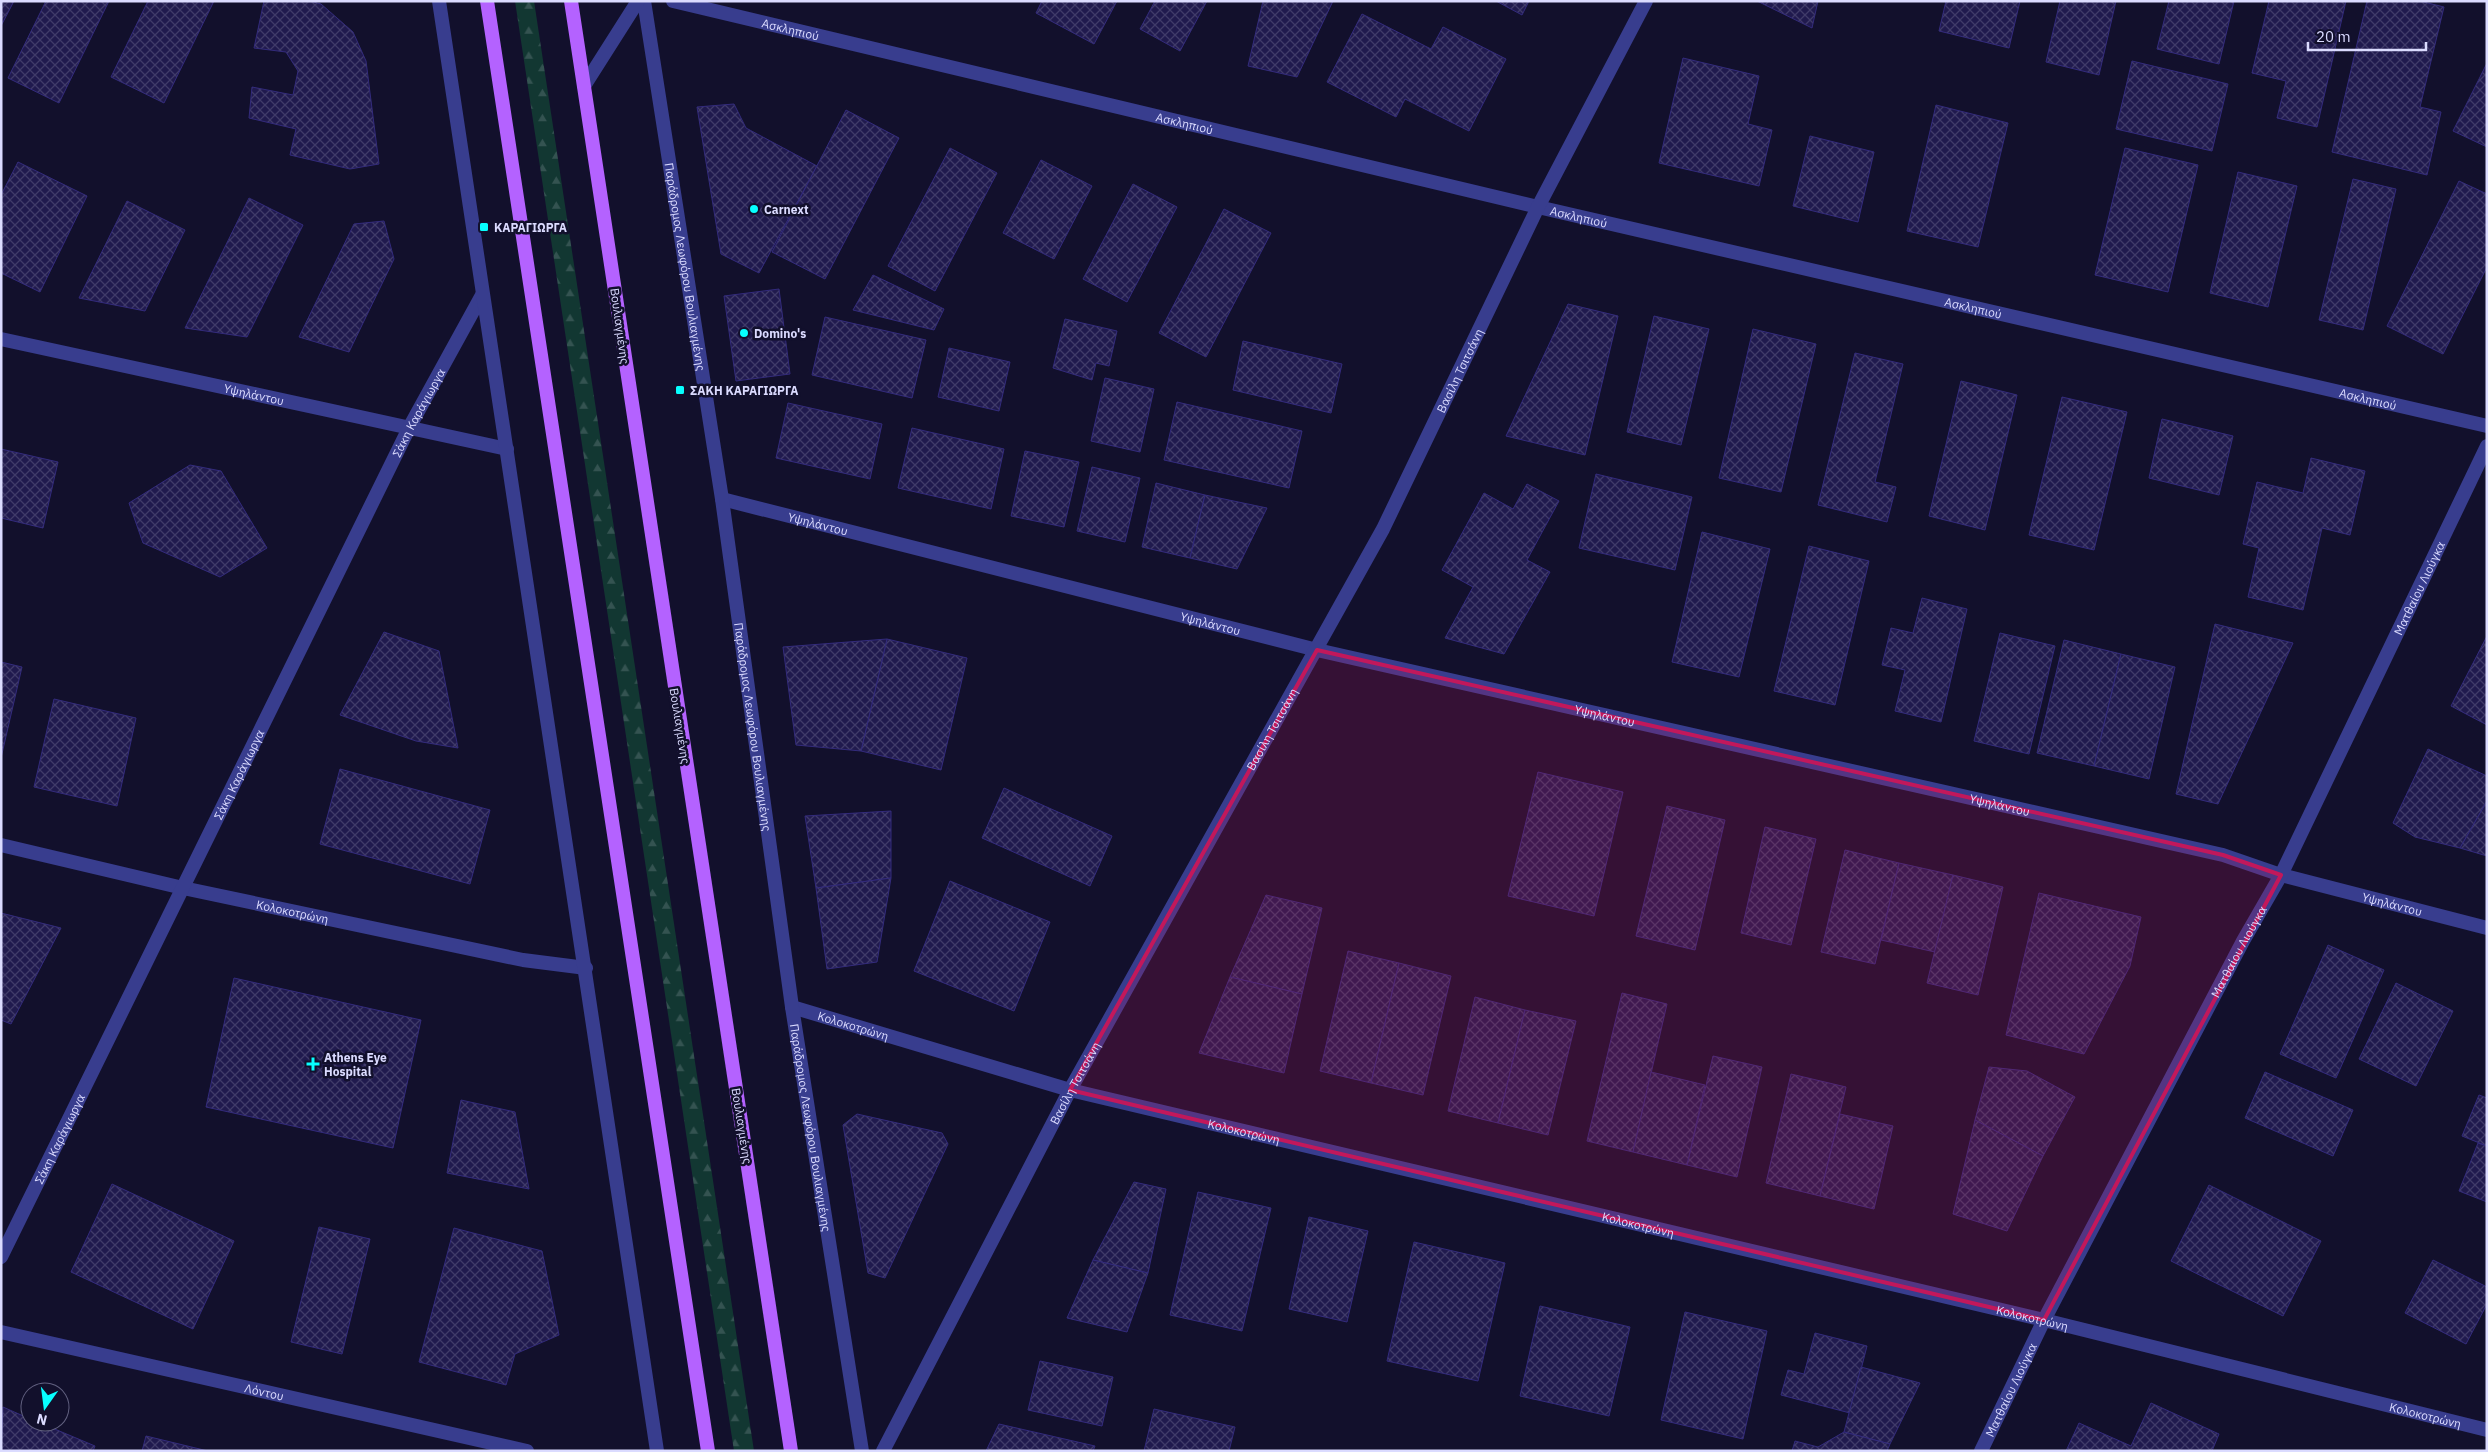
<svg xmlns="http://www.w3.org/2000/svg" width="2488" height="1452" font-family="'IBM Plex Sans',sans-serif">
	<defs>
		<pattern id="forest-firs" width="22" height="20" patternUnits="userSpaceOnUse" patternTransform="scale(1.25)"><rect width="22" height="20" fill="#123732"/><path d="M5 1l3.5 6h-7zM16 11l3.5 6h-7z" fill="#345351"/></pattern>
		<pattern id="building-cross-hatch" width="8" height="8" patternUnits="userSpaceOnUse" patternTransform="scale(1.25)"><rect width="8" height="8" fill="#201a4e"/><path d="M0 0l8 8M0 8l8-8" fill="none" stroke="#403b69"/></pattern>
	</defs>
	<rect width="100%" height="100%" fill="#12102c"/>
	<!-- forest -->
	<polygon fill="url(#forest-firs)" points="515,1 534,1 754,1451 734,1451"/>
	<!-- building -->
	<g fill="url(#building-cross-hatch)" stroke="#332b7c">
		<polygon points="1,1 14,1 1,26"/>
		<polygon points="46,1 109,1 59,103 8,78"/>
		<polygon points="148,1 214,1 164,103 111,77"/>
		<polygon points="264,1 310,1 321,4 353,32 366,61 379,164 350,169 290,155 296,129 249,118 252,87 293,95 298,71 286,52 254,48"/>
		<polygon points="1042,1 1117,1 1094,44 1036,13"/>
		<polygon points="1155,1 1207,1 1180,51 1140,29"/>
		<polygon points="1263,1 1333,1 1297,77 1248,66"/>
		<polygon points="1496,1 1529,1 1522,15"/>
		<polygon points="1757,1 1818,1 1812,28"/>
		<polygon points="1946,1 2020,1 2009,48 1939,31"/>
		<polygon points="2060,1 2116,1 2099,75 2046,62"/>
		<polygon points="2169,1 2234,1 2219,64 2157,49"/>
		<polygon points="2269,1 2346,1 2317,127 2277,118 2286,81 2252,73"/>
		<polygon points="2367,1 2420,1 2444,7 2420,107 2441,112 2427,175 2332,152"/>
		<polygon points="1362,14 1431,49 1443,27 1506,59 1469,131 1405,99 1396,117 1327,82"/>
		<polygon points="1683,58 1759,76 1748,124 1772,130 1759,186 1659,163"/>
		<polygon points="2132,61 2228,84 2212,151 2116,129"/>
		<polygon points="2487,63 2487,147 2453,131"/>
		<polygon points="734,104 746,128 817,166 759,273 721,254 697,107"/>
		<polygon points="1936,105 2008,123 1978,247 1907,231"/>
		<polygon points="846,110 899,138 825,279 772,252"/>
		<polygon points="1810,136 1874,152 1858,222 1793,206"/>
		<polygon points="950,148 997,173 935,291 888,266"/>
		<polygon points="2125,148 2198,165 2168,292 2095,275"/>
		<polygon points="1041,160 1092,186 1054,259 1003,233"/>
		<polygon points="18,162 87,196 40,292 1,273 1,195"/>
		<polygon points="2238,172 2297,186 2268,307 2210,293"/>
		<polygon points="2353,179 2396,189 2363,330 2319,320"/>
		<polygon points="2459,181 2487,194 2487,267 2443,354 2387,326"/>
		<polygon points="1133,184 1177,207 1127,302 1083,279"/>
		<polygon points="249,198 303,225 247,337 185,328"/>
		<polygon points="127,201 185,230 145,311 79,298"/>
		<polygon points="1224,209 1271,233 1206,357 1159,333"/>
		<polygon points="384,221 394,259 349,352 299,337 354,224"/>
		<polygon points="873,275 944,309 934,330 853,310"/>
		<polygon points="779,289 790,374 736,381 724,296"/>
		<polygon points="1568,304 1618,316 1585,455 1506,436"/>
		<polygon points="1654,316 1709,329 1681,445 1627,432"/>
		<polygon points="825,317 926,340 912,398 812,375"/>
		<polygon points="1065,319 1117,331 1109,366 1096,363 1092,380 1053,368"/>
		<polygon points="1753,329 1816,344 1781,492 1719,478"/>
		<polygon points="1243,341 1342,364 1331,413 1233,390"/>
		<polygon points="949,348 1010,362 999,411 938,397"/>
		<polygon points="1855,353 1903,364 1875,482 1896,487 1887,522 1818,505"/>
		<polygon points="1105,378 1154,389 1140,452 1091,441"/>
		<polygon points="1961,381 2017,395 1985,530 1929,516"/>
		<polygon points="2062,397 2127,412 2094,550 2029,535"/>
		<polygon points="1177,402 1302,431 1289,488 1164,460"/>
		<polygon points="788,403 882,424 870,479 776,458"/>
		<polygon points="2162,419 2233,436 2219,495 2149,478"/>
		<polygon points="912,428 1004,449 991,509 898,488"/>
		<polygon points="1,449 58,462 43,528 1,518"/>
		<polygon points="1025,451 1079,462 1064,527 1011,516"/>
		<polygon points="2311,458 2365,471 2350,535 2322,528 2303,610 2248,597 2259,548 2243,544 2257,482 2303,493"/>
		<polygon points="190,465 221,471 267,548 220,577 143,543 129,503"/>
		<polygon points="1092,467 1140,478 1125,542 1077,531"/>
		<polygon points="1596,474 1692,497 1675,570 1579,548"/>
		<polygon points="1156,483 1205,495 1190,558 1142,547"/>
		<polygon points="1527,484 1559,501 1527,560 1550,572 1504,654 1445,638 1473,587 1442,570 1484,493 1513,509"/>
		<polygon points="1205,495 1267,508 1237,569 1190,558"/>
		<polygon points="1702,532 1770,549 1739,677 1672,662"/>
		<polygon points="1809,546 1869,561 1835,705 1774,691"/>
		<polygon points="1922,598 1967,609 1941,722 1895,711 1905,670 1882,665 1891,628 1913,633"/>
		<polygon points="2215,624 2293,643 2218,804 2176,794"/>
		<polygon points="384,632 439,651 458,748 416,741 340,715"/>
		<polygon points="2000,633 2055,646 2029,754 1974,741"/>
		<polygon points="2487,636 2487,725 2451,706"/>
		<polygon points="887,639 967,658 941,770 861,751"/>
		<polygon points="887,639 861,751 796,745 783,647"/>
		<polygon points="2064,640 2121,654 2094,766 2037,753"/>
		<polygon points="2121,654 2175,667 2149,779 2094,766"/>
		<polygon points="1,662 22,667 1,758"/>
		<polygon points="54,699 136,718 117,806 34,787"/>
		<polygon points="2428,749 2487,776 2487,801 2460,848 2415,837 2393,823"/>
		<polygon points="340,769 490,810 470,884 320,844"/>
		<polygon points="1538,772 1623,792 1594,916 1508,896"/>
		<polygon points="1004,788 1112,836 1090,886 982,838"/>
		<polygon points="2487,801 2487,856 2460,848"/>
		<polygon points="1667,806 1725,820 1695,950 1636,936"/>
		<polygon points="891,811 891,878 816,888 805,816"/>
		<polygon points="1765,827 1816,839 1791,945 1741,933"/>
		<polygon points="1845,850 1899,863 1875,964 1821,952"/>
		<polygon points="1899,863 1953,875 1935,952 1881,940"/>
		<polygon points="1953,875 2003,887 1978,995 1927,983"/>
		<polygon points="891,878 877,962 827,969 816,888"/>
		<polygon points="950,881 1050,922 1014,1011 914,971"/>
		<polygon points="2039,893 2141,917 2130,966 2084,1054 2006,1035"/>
		<polygon points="1266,895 1322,908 1302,994 1230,977"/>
		<polygon points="1,913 61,928 11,1024 1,1020"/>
		<polygon points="2328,945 2384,970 2336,1078 2280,1054"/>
		<polygon points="1348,951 1399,963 1371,1083 1320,1071"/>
		<polygon points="1399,963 1451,976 1423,1095 1371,1083"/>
		<polygon points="1230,977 1302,994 1284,1073 1199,1053"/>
		<polygon points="234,978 421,1020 393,1148 206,1107"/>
		<polygon points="2396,983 2453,1011 2416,1086 2359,1059"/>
		<polygon points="1622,993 1667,1004 1633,1152 1587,1141"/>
		<polygon points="1475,997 1525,1010 1498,1123 1448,1111"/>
		<polygon points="1525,1010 1576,1021 1548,1135 1498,1123"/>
		<polygon points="1713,1056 1762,1067 1737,1177 1687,1165"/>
		<polygon points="1989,1067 2027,1071 2075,1097 2043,1156 1975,1120"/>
		<polygon points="1651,1072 1705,1085 1687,1165 1633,1152"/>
		<polygon points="2265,1072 2353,1110 2333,1156 2245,1118"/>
		<polygon points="1791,1074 1846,1087 1820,1196 1766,1183"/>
		<polygon points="2479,1095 2487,1098 2487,1146 2462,1136"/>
		<polygon points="461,1100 515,1112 529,1189 447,1173"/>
		<polygon points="857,1114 942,1133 948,1144 885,1278 868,1273 843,1125"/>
		<polygon points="1840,1114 1893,1126 1874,1209 1820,1196"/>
		<polygon points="1975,1120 2043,1156 2007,1231 1953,1214"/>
		<polygon points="2478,1143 2487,1146 2487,1202 2459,1191"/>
		<polygon points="1134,1182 1166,1189 1148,1273 1093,1260"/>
		<polygon points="112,1184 234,1241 193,1329 71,1272"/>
		<polygon points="2209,1185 2321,1241 2283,1316 2171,1261"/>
		<polygon points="1198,1192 1271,1208 1242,1331 1170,1315"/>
		<polygon points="1309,1217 1368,1231 1347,1322 1289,1309"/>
		<polygon points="319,1227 370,1239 342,1354 291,1342"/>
		<polygon points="454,1228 542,1251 559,1335 515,1354 506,1385 419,1362"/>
		<polygon points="1414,1242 1505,1263 1478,1381 1387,1361"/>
		<polygon points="1093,1260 1148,1273 1127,1332 1067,1318"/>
		<polygon points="2433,1260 2487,1287 2487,1304 2466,1344 2405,1313"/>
		<polygon points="1540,1306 1630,1327 1609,1416 1520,1396"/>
		<polygon points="1685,1312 1767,1331 1743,1439 1661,1420"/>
		<polygon points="1815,1333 1867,1346 1850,1413 1781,1395 1788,1370 1804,1374"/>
		<polygon points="1040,1361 1113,1377 1102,1426 1028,1410"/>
		<polygon points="1861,1367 1920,1383 1890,1444 1844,1432"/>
		<polygon points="2151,1403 2219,1434 2212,1451 2066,1451 2079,1423 2131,1446"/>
		<polygon points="3,1407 30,1419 30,1422 38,1422 95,1446 93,1451 1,1451"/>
		<polygon points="1154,1409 1235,1427 1229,1451 1144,1451"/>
		<polygon points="999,1424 1095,1446 1093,1451 986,1451"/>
		<polygon points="1844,1432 1890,1444 1887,1451 1792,1451 1795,1441 1818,1447"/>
		<polygon points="146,1436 208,1451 142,1451"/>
	</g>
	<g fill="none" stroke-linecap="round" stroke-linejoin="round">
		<!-- minor -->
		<g stroke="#383d8e" stroke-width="14">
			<path id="s1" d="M673 1 1538 207 2487 426"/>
			<path id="s2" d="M1 339 507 449"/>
			<path id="s3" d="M722 499 1317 650 2223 855 2281 875 2487 928"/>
			<path id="s4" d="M1 845 183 888 523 960 586 968"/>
			<path id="s5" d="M792 1007 1070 1090 2044 1320 2487 1430"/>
			<path id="s6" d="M1 1257 410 426 482 295"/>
			<path id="s7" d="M1 1332 527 1451"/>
			<path id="s8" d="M1981 1451 2044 1320 2243 941 2281 875 2487 446"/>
		</g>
		<!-- tertiary -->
		<g stroke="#383d8e" stroke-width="14">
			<polyline points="439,1 657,1451"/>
			<path id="s9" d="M644 1 722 499 792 1007 862 1451"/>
			<polyline points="584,86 638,1"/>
			<path id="s10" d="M883 1451 1070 1090 1383 529 1538 207 1646 1"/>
		</g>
		<!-- primary -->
		<g stroke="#b462ff" stroke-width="14">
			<polyline points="487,1 708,1451"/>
			<polyline points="571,1 791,1451"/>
		</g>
	</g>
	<!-- marked area -->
	<path fill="#c2185b" fill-opacity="0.2" stroke="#c2185b" stroke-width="4" stroke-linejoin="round" d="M1317 650 2223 855 2281 875 2044 1320 1070 1090Z"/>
	<!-- markers -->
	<g fill="#07ffff" stroke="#12102c" stroke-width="2">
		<circle cx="754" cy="209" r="5"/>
		<rect x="479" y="222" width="10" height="10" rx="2.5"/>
		<circle cx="744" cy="333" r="5"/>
		<rect x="675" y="385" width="10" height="10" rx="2.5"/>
		<path d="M310.5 1056.5h5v5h5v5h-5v5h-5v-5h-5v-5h5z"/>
	</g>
	<g text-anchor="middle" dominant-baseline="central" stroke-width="5" stroke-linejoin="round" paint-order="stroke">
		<!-- street labels -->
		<g font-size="12" fill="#dbdbff" stroke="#12102c">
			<text stroke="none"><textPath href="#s1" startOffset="121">Ασκληπιού</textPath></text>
			<text stroke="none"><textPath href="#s1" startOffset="526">Ασκληπιού</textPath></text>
			<text stroke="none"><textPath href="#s1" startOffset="931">Ασκληπιού</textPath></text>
			<text stroke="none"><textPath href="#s9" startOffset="269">Παράδρομος Λεωφόρου Βουλιαγμένης</textPath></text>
			<text stroke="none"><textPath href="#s1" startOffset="1336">Ασκληπιού</textPath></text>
			<text transform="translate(620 326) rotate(82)">Βουλιαγμένης</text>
			<text stroke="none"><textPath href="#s10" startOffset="1225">Βασίλη Τσιτσάνη</textPath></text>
			<text stroke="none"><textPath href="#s2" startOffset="259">Υψηλάντου</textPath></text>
			<text stroke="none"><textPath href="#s1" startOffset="1741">Ασκληπιού</textPath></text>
			<text stroke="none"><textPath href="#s6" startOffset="942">Σάκη Καράγιωργα</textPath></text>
			<text stroke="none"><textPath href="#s3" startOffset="99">Υψηλάντου</textPath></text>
			<text stroke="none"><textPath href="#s8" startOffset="968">Ματθαίου Λιούγκα</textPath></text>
			<text stroke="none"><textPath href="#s3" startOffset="504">Υψηλάντου</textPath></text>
			<text stroke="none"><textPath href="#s3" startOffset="909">Υψηλάντου</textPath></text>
			<text transform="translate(680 726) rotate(81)">Βουλιαγμένης</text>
			<text stroke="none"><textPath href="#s9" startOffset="734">Παράδρομος Λεωφόρου Βουλιαγμένης</textPath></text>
			<text stroke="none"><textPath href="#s10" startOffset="820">Βασίλη Τσιτσάνη</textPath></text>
			<text stroke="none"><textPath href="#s6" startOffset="538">Σάκη Καράγιωργα</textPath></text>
			<text stroke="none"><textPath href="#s3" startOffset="1314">Υψηλάντου</textPath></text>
			<text stroke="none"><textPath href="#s3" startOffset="1719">Υψηλάντου</textPath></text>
			<text stroke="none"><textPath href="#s4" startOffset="299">Κολοκοτρώνη</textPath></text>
			<text stroke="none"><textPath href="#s8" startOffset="562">Ματθαίου Λιούγκα</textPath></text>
			<text stroke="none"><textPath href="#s5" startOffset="64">Κολοκοτρώνη</textPath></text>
			<text stroke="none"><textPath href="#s10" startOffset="415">Βασίλη Τσιτσάνη</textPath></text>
			<text transform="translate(742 1126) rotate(81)">Βουλιαγμένης</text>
			<text stroke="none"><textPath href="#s9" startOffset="1139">Παράδρομος Λεωφόρου Βουλιαγμένης</textPath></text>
			<text stroke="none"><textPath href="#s5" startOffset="469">Κολοκοτρώνη</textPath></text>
			<text stroke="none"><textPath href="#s6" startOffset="132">Σάκη Καράγιωργα</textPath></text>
			<text stroke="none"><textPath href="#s5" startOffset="874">Κολοκοτρώνη</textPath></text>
			<text stroke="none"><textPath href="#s5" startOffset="1279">Κολοκοτρώνη</textPath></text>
			<text stroke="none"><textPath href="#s8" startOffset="68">Ματθαίου Λιούγκα</textPath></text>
			<text stroke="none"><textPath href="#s7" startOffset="270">Λόντου</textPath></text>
			<text stroke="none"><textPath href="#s5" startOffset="1684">Κολοκοτρώνη</textPath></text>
		</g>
		<!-- poi labels -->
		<g font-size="12" font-weight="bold" fill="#dbdbff" stroke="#12102c" text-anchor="start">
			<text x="764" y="209">Carnext</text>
			<text x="494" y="227">ΚΑΡΑΓΙΩΡΓΑ</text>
			<text x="754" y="333">Domino's</text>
			<text x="690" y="390">ΣΑΚΗ ΚΑΡΑΓΙΩΡΓΑ</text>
			<text x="324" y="1057">Athens Eye<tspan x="324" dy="14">Hospital</tspan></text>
		</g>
	</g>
	<!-- border -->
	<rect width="2488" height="1452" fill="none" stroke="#dbdbff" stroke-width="5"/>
	<!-- north arrow -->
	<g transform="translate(45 1407) rotate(194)"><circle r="24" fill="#12102c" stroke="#626180"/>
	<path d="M0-4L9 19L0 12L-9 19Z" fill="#07ffff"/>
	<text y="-8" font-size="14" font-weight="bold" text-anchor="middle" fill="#dbdbff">N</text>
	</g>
	<!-- scale -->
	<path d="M2308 42v8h118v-8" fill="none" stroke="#dbdbff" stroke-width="2.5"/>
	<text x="2316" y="42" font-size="15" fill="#dbdbff" stroke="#12102c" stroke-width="4" paint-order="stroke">20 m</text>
</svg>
